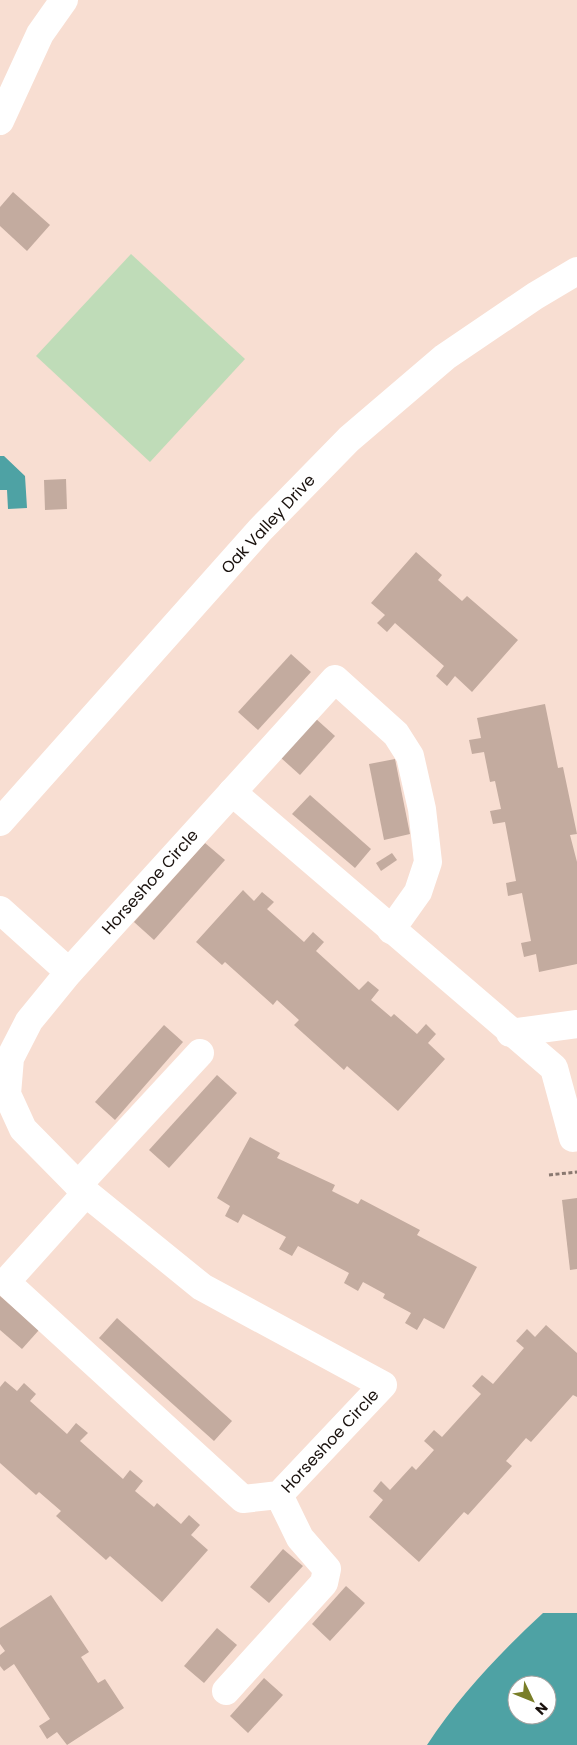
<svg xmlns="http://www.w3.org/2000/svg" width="577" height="1745" font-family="Poppins,sans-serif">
	<rect width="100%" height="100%" fill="#f8ded2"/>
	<!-- green -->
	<polygon fill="#bfdcb8" points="131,254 245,359 150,462 36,356"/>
	<!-- water -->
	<g fill="#4ea2a4" fill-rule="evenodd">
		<polygon points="0,456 4,456 25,476 27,508 8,509 7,490 0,490"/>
		<path d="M543 1613H577V1745H427C460 1695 499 1654 543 1613ZM517 1685H547V1715H517Z"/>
	</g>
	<!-- building -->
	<g fill="#c3ab9f">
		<polygon points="13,192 50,225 27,251 0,226 0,207"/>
		<polygon points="66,479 67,509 45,510 44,480"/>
		<polygon points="416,552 442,575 438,580 462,601 467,596 518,640 472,692 455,676 447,686 436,676 444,666 395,623 387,632 377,623 385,615 371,603"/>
		<polygon points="291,654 311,672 258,730 238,712"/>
		<polygon points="545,704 558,768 563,767 577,834 570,835 577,862 577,964 539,972 536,954 524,957 521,943 531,941 522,893 508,896 506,883 516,881 505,822 493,824 490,811 501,809 495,781 490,782 484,752 472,754 469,740 481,738 477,718"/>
		<polygon points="315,718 335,736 300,775 280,757"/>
		<polygon points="395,759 410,834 384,840 369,764"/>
		<polygon points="310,795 371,849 355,868 292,814"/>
		<polygon points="205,843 225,860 154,940 134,922"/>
		<polygon points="392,853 397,860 381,871 376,863"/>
		<polygon points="243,890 254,901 262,892 274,902 267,909 304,942 313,932 324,942 316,951 359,990 368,981 379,990 371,1000 391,1017 394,1014 417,1034 426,1024 436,1034 428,1043 445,1059 398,1111 347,1066 344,1070 294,1025 299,1020 277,1000 273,1005 225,962 222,965 196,942"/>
		<polygon points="164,1025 183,1042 115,1120 95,1102"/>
		<polygon points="217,1075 237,1093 169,1168 149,1150"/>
		<polygon points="250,1137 280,1153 277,1158 335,1185 332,1191 358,1204 361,1199 420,1230 417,1235 477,1267 444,1329 424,1318 417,1330 405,1323 411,1313 383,1298 385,1294 363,1282 358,1291 344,1283 349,1273 298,1246 292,1256 279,1249 286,1237 243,1214 238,1223 225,1216 230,1206 217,1198"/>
		<polygon points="577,1198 577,1269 570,1270 562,1200"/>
		<polygon points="0,1296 39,1330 22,1349 0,1330"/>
		<polygon points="117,1318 232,1421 214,1441 99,1338"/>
		<polygon points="546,1325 577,1353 577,1397 573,1395 531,1442 526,1438 506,1461 512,1466 468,1515 464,1512 419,1562 369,1517 383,1500 373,1491 381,1481 390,1490 412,1466 416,1470 434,1450 424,1441 434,1430 442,1437 481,1394 472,1386 482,1375 493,1384 524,1348 516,1341 527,1329 535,1337"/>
		<polygon points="5,1381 17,1391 24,1383 36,1394 30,1401 67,1434 76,1423 88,1433 80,1441 123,1479 130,1470 143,1481 135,1491 154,1507 157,1503 181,1524 189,1515 200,1525 191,1535 208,1550 162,1602 110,1556 106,1560 56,1516 61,1511 39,1492 36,1495 0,1463 0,1387"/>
		<polygon points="283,1549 303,1566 269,1603 250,1587"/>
		<polygon points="346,1586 365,1603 330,1641 312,1624"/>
		<polygon points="51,1595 89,1652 81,1657 98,1683 105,1679 124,1708 67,1745 57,1732 47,1739 39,1726 50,1719 14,1664 4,1671 0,1666 0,1655 5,1651 0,1644 0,1628"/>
		<polygon points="217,1628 237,1645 204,1683 184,1666"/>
		<polygon points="264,1678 283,1695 248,1733 230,1716"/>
	</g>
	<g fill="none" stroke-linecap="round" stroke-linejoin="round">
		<!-- path -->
		<polyline stroke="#897870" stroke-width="3" stroke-dasharray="4 2.5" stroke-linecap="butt" points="549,1175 577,1172"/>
		<!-- minor -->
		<g stroke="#fff" stroke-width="28">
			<polyline points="0,121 40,34 64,0"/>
			<polyline points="232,792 554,1068 573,1138 577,1137"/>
			<polyline points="0,822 260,530 349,439 445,357 535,296 577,271"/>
			<polyline points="0,910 69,972"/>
			<polyline points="510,1033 577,1024"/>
			<polyline points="78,1185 200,1053"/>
			<polyline points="86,1193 6,1282 243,1499 279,1495 383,1385 202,1287 86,1193 23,1129 7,1094 10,1058 29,1021 69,972 335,679 396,734 410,756 422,809 428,862 418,892 391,930"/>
			<polyline points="226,1691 324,1583 327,1569 300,1538 279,1495"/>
		</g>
	</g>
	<g text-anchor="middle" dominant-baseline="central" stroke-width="4" stroke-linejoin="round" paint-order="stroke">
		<!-- street labels -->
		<g font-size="16" fill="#19110d" stroke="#fff">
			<text transform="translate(268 524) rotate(-47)">Oak Valley Drive</text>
			<text transform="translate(150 882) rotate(-48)">Horseshoe Circle</text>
			<text transform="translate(330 1441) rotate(-47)">Horseshoe Circle</text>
		</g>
	</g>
	<!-- north arrow -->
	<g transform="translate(532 1700) rotate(133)"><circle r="24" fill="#ffffff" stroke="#a3a09e"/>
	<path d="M0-4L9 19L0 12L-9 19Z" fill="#797e28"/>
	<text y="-8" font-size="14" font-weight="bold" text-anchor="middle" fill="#19110d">N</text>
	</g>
</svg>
